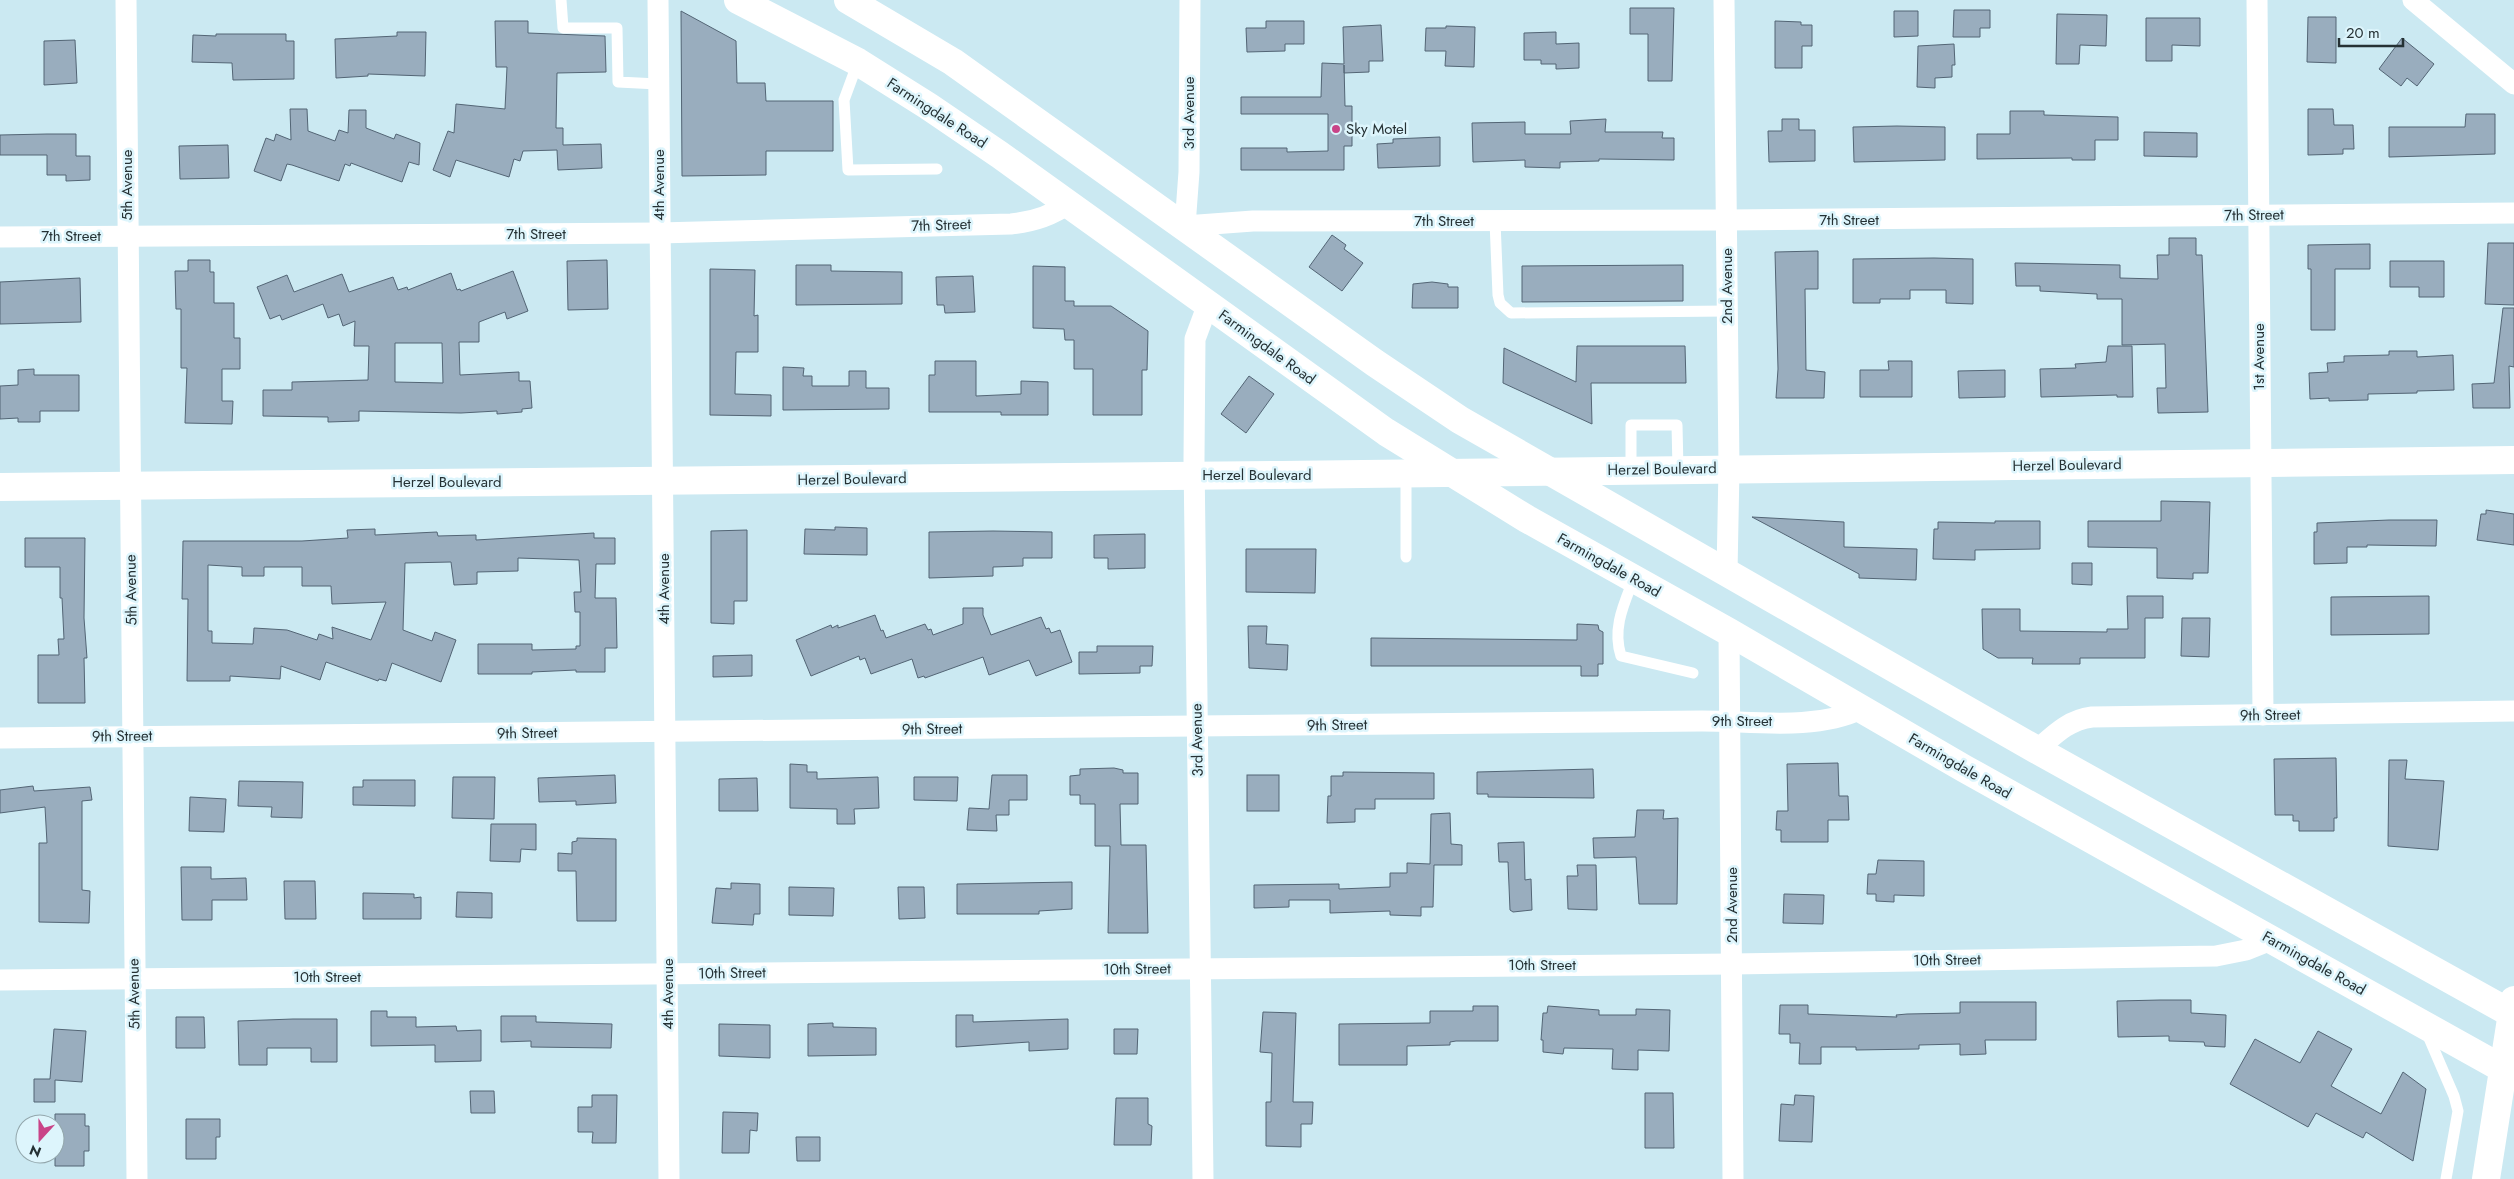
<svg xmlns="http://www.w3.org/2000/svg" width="2514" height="1179" font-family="Jost,sans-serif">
	<rect width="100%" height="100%" fill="#cbe9f2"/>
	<!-- building -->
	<g fill="#99adbe" stroke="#536575" fill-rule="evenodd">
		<polygon points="1630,8 1674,8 1672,81 1648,81 1648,34 1630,34"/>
		<polygon points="1954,10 1990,10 1990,28 1980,28 1980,37 1953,37"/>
		<polygon points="681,11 736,41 737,83 765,83 766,101 833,101 833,151 766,151 766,175 682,176"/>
		<polygon points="1894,11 1918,11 1918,36 1894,37"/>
		<polygon points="2057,14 2107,15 2106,46 2080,45 2079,64 2056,64"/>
		<polygon points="2308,17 2336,17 2336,63 2307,62"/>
		<polygon points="2146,18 2200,18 2200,46 2172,45 2172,61 2146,61"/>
		<polygon points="495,21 528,21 528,33 605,36 606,72 557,73 556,128 563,128 563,145 601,144 602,168 558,170 557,150 523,151 520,161 514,159 509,177 456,160 450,177 433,170 448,131 454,133 456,104 505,109 507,67 496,67"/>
		<polygon points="1266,21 1304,21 1304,44 1285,44 1285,51 1247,52 1246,28 1266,28"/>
		<polygon points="1775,21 1801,22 1801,25 1812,25 1812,46 1802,46 1802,68 1775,68"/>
		<polygon points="1381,25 1383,61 1369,61 1369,72 1344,73 1344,65 1345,106 1352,106 1352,146 1344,146 1344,170 1241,170 1241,148 1287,148 1287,152 1328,151 1328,114 1241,114 1241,97 1321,97 1322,63 1344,64 1343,27"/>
		<polygon points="1446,26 1475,27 1474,67 1445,66 1446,51 1425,51 1426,28 1446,28"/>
		<polygon points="397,32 426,32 425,76 368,74 368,76 336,78 335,39 397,36"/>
		<polygon points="1556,32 1556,44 1579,43 1579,68 1556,69 1556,64 1541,64 1541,60 1524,60 1524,33"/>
		<polygon points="216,34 286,34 286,41 294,41 294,79 233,80 232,63 192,62 193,35 216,36"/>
		<polygon points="2402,38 2434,64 2417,86 2407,78 2401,86 2379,69"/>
		<polygon points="75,40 77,83 44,85 44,41"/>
		<polygon points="1954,44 1955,65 1952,65 1952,77 1935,78 1935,88 1917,87 1918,46"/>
		<polygon points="290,109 307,109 308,131 335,141 339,130 348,133 349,110 366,110 366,128 394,139 396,134 420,143 419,165 409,162 402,182 351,163 350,166 345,164 339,181 292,165 287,164 281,181 254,171 266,138 274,141 276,134 291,140"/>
		<polygon points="2308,109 2333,109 2334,125 2353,125 2354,149 2343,149 2343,154 2308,155"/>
		<polygon points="2010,111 2044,111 2044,115 2118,117 2118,140 2095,140 2095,160 2072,160 2072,158 1977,159 1977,134 2010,134"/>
		<polygon points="2466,114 2495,114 2495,154 2389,157 2389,127 2465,127"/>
		<polygon points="1606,119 1605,132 1663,132 1662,138 1674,138 1674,160 1599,159 1599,161 1560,162 1560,168 1525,167 1525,160 1473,162 1472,123 1525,122 1525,134 1571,134 1570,121"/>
		<polygon points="1782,119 1799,119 1799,130 1815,130 1815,161 1769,162 1768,131 1782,131"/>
		<polygon points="1897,126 1945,127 1945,160 1854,162 1853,127"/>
		<polygon points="2144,132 2197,133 2197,157 2144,156"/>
		<polygon points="47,134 76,134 76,156 90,156 90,180 66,181 66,175 47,175 47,155 0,155 0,135"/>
		<polygon points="1440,137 1440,166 1378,168 1377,144 1393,143 1393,139"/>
		<polygon points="228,145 229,178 180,179 179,146"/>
		<polygon points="1332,235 1346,245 1344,249 1363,263 1342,291 1309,267"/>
		<polygon points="2169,238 2196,238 2196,255 2202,255 2208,412 2158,413 2157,388 2166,388 2165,344 2122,345 2122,299 2097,299 2097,294 2040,291 2040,286 2016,286 2015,263 2120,265 2120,278 2158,279 2157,255 2169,255"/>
		<polygon points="2488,243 2514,243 2514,305 2485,304"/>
		<polygon points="2370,244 2370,269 2335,269 2335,330 2311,330 2311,269 2308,269 2308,245"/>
		<polygon points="1818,251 1818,289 1805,289 1806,370 1825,372 1824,398 1776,398 1778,369 1775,252"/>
		<polygon points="1934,258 1973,259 1973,304 1946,303 1946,290 1910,290 1910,299 1880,299 1880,303 1853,303 1853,259"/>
		<polygon points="188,260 210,260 210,272 214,272 214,303 234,303 234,338 240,338 240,369 222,369 222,401 233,401 232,424 185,423 187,368 181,368 181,309 176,309 175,271 188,271"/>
		<polygon points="607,260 608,309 568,310 567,261"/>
		<polygon points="2390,261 2444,261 2444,297 2419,297 2419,287 2390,287"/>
		<polygon points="796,265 831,265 831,271 902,272 902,304 796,305"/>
		<polygon points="1683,265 1683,301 1522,302 1522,266"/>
		<polygon points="1033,266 1065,267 1065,301 1074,301 1074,306 1111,306 1148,331 1147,370 1142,370 1142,415 1093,415 1093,369 1074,369 1074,340 1065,340 1064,329 1033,328"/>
		<polygon points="710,269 755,270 754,316 758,315 758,352 736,352 735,394 771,395 771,416 710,415"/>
		<path d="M513 271 528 311 507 319 505 312 479 322V342H459L460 375 519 372V381H530L532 408 522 409V412L497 414V411L461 413 359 411V421L328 422V417L263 416V390H292V382L368 380 369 346H354L355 321 343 326 339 314 328 318 323 304 282 320 280 315 270 319 257 287 287 275 294 292 342 274 349 292 393 277 398 290 407 287 408 290 451 273 457 290 460 289 461 291ZM395 343H442L443 383 395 382Z"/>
		<polygon points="973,276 975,312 945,313 944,305 937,305 936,277"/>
		<polygon points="80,278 81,322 0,324 0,282"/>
		<polygon points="1432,282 1448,284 1448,287 1458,287 1458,308 1412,308 1413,284"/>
		<polygon points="2503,308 2514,308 2514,367 2509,366 2510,408 2473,408 2472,384 2494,383"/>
		<polygon points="1577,346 1685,346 1686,383 1591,383 1592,424 1503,383 1504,348 1576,382"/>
		<polygon points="2108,346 2132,346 2133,397 2117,397 2117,395 2041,397 2040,369 2076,368 2075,364 2106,362"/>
		<polygon points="2389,351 2417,351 2417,357 2453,355 2454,390 2417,391 2417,393 2368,394 2368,400 2329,401 2329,398 2310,399 2309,373 2328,372 2327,363 2344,362 2344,356 2389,355"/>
		<polygon points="935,361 976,361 976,396 1021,394 1021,381 1048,382 1048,415 1001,415 1001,412 929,412 929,375 935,375"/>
		<polygon points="1888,361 1912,361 1912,397 1860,397 1860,370 1889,370"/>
		<polygon points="783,367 804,368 803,376 812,376 812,386 849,386 849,371 866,371 866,388 889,388 889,409 783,410"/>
		<polygon points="34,369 34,375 79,375 79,411 40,411 40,422 18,422 18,418 0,419 0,386 18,385 18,370"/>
		<polygon points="2005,370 2005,397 1959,398 1958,371"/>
		<polygon points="1249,376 1274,394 1246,433 1221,414"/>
		<polygon points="2161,501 2210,502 2208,573 2193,573 2193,579 2157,578 2157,548 2088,547 2088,521 2161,521"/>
		<polygon points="2486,510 2514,514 2514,545 2477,540 2481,514 2486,514"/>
		<polygon points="1752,517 1844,522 1844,547 1917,549 1916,580 1859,578 1859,574"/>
		<polygon points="2389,520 2437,520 2436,546 2367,545 2367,547 2347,547 2347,563 2314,564 2314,532 2317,532 2317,523"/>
		<polygon points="1995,521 2040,521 2040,549 1975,550 1975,560 1933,559 1934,529 1938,529 1938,522 1995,523"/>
		<polygon points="835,527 867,528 867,555 804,554 805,529 835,530"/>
		<path d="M375 529V535L437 532 438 536 476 535V540L594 533V538H615V564H596L595 598H616L617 648H605V672H576V670L532 672V674H478V644H532V650L576 649V646H580V612H575L574 592H581L579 560 518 558V571L477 572V584L454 585 451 562 405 563 403 630 432 641 435 632 456 640 441 682 392 663 386 681 379 679 378 681 326 662 320 680 281 666 280 679 230 676V681H187L188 599H182L183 541H302L348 538 347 530ZM208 565 242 567V576H264V567H302V586H331L332 604 386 602 371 640 332 627 333 639 319 634 317 640 287 630 254 628 253 644 212 643V631H208Z"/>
		<polygon points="747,530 747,601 734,601 734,624 711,623 711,531"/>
		<polygon points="993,531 1052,532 1052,558 1023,558 1023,566 993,567 993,576 929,578 929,532"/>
		<polygon points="1145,534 1145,568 1108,569 1108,558 1094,558 1094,535"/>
		<polygon points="25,538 85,538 84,618 87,658 84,658 85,703 38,703 38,655 59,655 58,639 64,639 62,598 60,598 60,567 25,567"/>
		<polygon points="1246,549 1316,549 1315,593 1246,592"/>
		<polygon points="2072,563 2092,563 2092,585 2072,584"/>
		<polygon points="2127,596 2163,596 2163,618 2145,618 2145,658 2080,658 2080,664 2032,664 2033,658 1998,658 1983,649 1982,609 2020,609 2020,631 2107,632 2107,629 2128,629"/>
		<polygon points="2429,596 2429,634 2331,635 2331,597"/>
		<polygon points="963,608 983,608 983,615 991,635 1041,617 1046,629 1049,628 1051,633 1060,630 1072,662 1036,676 1029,660 989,675 983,657 925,678 924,676 918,678 912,659 871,674 865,658 860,660 859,656 811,676 796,640 831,625 832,628 838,625 838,628 875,615 881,631 883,630 886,638 925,624 928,630 931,629 933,635 963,624"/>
		<polygon points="2182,618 2210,618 2209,657 2181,656"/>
		<polygon points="1577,624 1598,625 1599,630 1603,632 1603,664 1598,664 1598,676 1581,676 1581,666 1371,666 1371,638 1577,640"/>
		<polygon points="1248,626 1267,626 1266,644 1288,645 1287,670 1249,668"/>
		<polygon points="1097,646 1153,646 1152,666 1140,666 1140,673 1079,674 1079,652 1097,652"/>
		<polygon points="752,655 752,676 713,677 713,656"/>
		<polygon points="2336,758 2337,818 2334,818 2334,831 2299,831 2299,821 2293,821 2293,815 2275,815 2274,759"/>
		<polygon points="2389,760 2407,760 2405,779 2444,781 2438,850 2388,846"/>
		<polygon points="1838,763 1839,796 1848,796 1849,820 1828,820 1828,842 1781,842 1781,830 1776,830 1777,811 1788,811 1787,764"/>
		<polygon points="790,764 807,765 807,772 817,772 817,779 878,777 879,808 854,809 855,824 837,824 837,809 790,808"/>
		<polygon points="1114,768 1123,770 1123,773 1138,773 1138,804 1120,804 1121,845 1146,845 1148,933 1108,933 1110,846 1095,846 1095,804 1080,804 1080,795 1070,795 1070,776 1080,775 1080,769"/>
		<polygon points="1593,769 1594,798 1488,797 1488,794 1477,794 1477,772"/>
		<polygon points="1343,772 1434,773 1434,799 1375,799 1375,809 1355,809 1355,822 1327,823 1328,796 1331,796 1331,776 1343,776"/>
		<polygon points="615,775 616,803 576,805 576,801 539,802 538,778"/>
		<polygon points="992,775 1027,775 1027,800 1009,800 1009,815 996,815 997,831 967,830 969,808 989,809"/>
		<rect x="1247" y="775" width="32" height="36"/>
		<polygon points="453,777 495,777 494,819 452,818"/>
		<polygon points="914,777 958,777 957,801 914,800"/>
		<polygon points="757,778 758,811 719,811 719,779"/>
		<polygon points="363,780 415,780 415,806 353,805 353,787 363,787"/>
		<polygon points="239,781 303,782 302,818 271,817 272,807 238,806"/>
		<polygon points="33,786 34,791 90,787 92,800 82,801 82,890 90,891 89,923 39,922 39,843 47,843 45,807 0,813 0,790"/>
		<polygon points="190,797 226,799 224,832 189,831"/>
		<polygon points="1637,810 1664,810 1663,819 1678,818 1677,904 1639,904 1636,857 1594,858 1593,838 1635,837"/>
		<polygon points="1450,813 1451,844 1462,845 1462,865 1434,865 1433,907 1421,907 1421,916 1390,915 1390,911 1330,913 1330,900 1289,900 1289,907 1254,908 1254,885 1339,884 1339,889 1390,887 1390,873 1407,873 1407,863 1430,864 1431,814"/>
		<polygon points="491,824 536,824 536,850 521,849 520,862 490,861"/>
		<polygon points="577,838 616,839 616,921 577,921 576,871 558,871 558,853 572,854 572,842 577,841"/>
		<polygon points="1524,842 1525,880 1531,879 1532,910 1513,912 1510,910 1508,862 1499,862 1498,843"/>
		<polygon points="1878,860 1924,861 1924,896 1894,895 1894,902 1876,901 1876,894 1867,894 1868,874 1876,874"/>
		<polygon points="1577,865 1596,865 1597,910 1568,909 1567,876 1578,876"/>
		<polygon points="181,867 211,867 211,879 246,878 247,900 212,900 212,920 182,920"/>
		<polygon points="284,881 315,881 316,919 285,919"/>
		<polygon points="1072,882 1072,909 1039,911 1039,914 957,914 957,884"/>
		<polygon points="731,883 760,884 760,914 754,914 753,925 712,923 716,888 731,889"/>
		<polygon points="789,887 834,888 833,916 789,915"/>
		<polygon points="898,887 924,887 925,918 899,919"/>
		<polygon points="457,892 492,893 492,918 456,917"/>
		<polygon points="363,893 414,894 414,898 421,897 421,919 363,919"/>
		<polygon points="1784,894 1824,895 1823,924 1783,923"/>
		<polygon points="2160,1000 2191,1000 2191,1013 2226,1015 2225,1047 2205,1046 2204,1042 2169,1041 2169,1036 2118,1037 2117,1001"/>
		<polygon points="1960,1002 2036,1002 2036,1040 1985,1040 1986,1054 1960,1055 1960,1044 1919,1045 1919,1049 1856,1050 1856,1047 1821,1047 1821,1064 1799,1064 1800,1043 1790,1043 1790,1034 1779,1034 1780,1005 1808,1005 1808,1014 1897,1017 1896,1015 1907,1014 1960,1013"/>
		<polygon points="1473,1006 1498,1006 1498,1041 1456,1041 1450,1042 1450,1045 1407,1046 1407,1065 1339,1065 1339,1024 1430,1023 1430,1011 1473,1011"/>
		<polygon points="1548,1006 1599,1010 1599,1015 1636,1015 1636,1009 1670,1010 1669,1051 1638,1050 1638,1070 1612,1069 1613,1049 1564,1048 1563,1054 1543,1052 1543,1040 1541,1040 1543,1013 1547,1013"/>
		<polygon points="371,1011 387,1011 387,1017 416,1017 416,1027 456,1026 457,1031 481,1030 481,1061 435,1062 435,1045 371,1046"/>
		<polygon points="1263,1012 1296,1013 1293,1102 1313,1102 1312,1124 1301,1124 1301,1147 1266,1146 1266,1102 1271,1102 1272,1053 1260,1052"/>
		<polygon points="956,1015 973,1015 973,1022 1068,1019 1068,1049 1029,1051 1029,1042 956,1047"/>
		<polygon points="501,1016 536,1016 536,1022 612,1024 611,1048 531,1047 531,1041 501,1042"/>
		<polygon points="176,1017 204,1017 205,1048 176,1048"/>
		<polygon points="293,1019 337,1019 337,1062 311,1062 311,1048 267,1048 267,1065 239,1065 238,1021"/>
		<polygon points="833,1023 833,1027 876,1028 876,1055 808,1056 808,1024"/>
		<polygon points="719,1024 770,1025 770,1058 719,1056"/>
		<polygon points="54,1029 86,1031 82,1082 55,1080 55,1102 34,1102 34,1079 50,1079"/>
		<polygon points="1114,1029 1138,1029 1137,1054 1114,1054"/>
		<polygon points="2318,1031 2352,1049 2331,1086 2381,1114 2403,1072 2426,1089 2413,1161 2366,1132 2363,1138 2316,1113 2308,1127 2230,1084 2255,1039 2300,1063"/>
		<polygon points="470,1091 494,1091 495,1113 471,1113"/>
		<polygon points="1645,1093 1673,1093 1674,1148 1645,1148"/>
		<polygon points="592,1095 617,1095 616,1143 592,1143 593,1132 578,1132 578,1107 592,1107"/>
		<polygon points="1795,1095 1814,1096 1812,1142 1779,1141 1781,1104 1794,1105"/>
		<polygon points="1116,1098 1148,1098 1148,1124 1152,1126 1151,1145 1114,1145"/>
		<polygon points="723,1112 758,1113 757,1131 750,1130 749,1153 722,1153"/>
		<polygon points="55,1114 85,1114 85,1126 89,1126 89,1151 84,1151 84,1166 55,1166"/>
		<polygon points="186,1119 220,1119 220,1137 216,1137 216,1159 186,1159"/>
		<polygon points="796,1137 820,1137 820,1161 797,1161"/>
	</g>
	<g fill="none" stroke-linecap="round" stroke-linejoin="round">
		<!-- service -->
		<g stroke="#fff" stroke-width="11">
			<polyline points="561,0 563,28 617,28 618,82 658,84"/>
			<polyline points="858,62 844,100 848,170 937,169"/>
			<polyline points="1495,221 1498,295 1500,303 1511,313 1727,311"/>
			<polyline points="1631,469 1631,425 1677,425 1678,469"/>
			<polyline points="1406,473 1406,557"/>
			<path d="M1634 578C1624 604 1612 628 1621 656L1693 673"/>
			<polyline points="2426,1031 2454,1096 2458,1111 2446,1179"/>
		</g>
		<!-- minor -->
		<g stroke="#fff" stroke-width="21">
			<polyline points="126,0 137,1179"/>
			<polyline points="658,0 669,1179"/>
			<polyline points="1190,0 1189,172 1185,226 1253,221 1727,220 2514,213"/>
			<polyline points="1724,0 1729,468 1727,573"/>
			<polyline points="2257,0 2263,715"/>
			<polyline points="2413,0 2514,84"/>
			<path d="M0 237 659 233 1011 224C1032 222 1051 216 1068 204"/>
			<polyline points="1729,632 1733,1179"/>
			<path d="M0 738 1702 721C1753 721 1814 731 1861 709"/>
			<path d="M2037 750C2054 735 2068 720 2092 717L2514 711"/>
			<polyline points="0,980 1732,964 2216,956 2246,950 2271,940"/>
			<polyline points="1203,1179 1194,459 1195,339 1208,304"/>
		</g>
		<!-- tertiary -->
		<polyline stroke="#fff" stroke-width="28" points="0,487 1281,475 2514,460"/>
		<!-- secondary -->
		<polyline stroke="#fff" stroke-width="28" points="2486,1179 2514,1000"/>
		<!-- primary -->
		<g stroke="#fff" stroke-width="28">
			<polyline points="738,0 858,62 928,106 1000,155 1386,432 1527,519 1729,632 1965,769 2514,1075"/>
			<polyline points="848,0 953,62 1375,363 1460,420 2037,750 2514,1015"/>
		</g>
	</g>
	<!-- markers -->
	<circle fill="#c94488" stroke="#ddf5fc" stroke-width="2" cx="1336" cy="129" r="5"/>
	<g text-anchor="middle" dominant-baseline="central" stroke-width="5" stroke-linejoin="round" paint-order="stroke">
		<!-- street labels -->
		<g font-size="15" fill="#253134" stroke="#ddf5fc">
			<text transform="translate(937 113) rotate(33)">Farmingdale Road</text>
			<text transform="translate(1189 113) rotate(-90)">3rd Avenue</text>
			<text transform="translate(127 185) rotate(-90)">5th Avenue</text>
			<text transform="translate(659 185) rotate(-90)">4th Avenue</text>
			<text transform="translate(2254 215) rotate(-1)">7th Street</text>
			<text x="1849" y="220">7th Street</text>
			<text x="1444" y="221">7th Street</text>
			<text transform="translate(941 225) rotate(-2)">7th Street</text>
			<text x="536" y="234">7th Street</text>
			<text x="71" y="236">7th Street</text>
			<text transform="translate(1727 286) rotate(-90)">2nd Avenue</text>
			<text transform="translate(1267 347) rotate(36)">Farmingdale Road</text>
			<text transform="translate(2259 357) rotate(-90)">1st Avenue</text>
			<text transform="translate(2067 465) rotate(-1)">Herzel Boulevard</text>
			<text transform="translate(1662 469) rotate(-1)">Herzel Boulevard</text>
			<text x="1257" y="475">Herzel Boulevard</text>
			<text transform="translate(852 479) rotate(-1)">Herzel Boulevard</text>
			<text x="447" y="482">Herzel Boulevard</text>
			<text transform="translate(1609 565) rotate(29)">Farmingdale Road</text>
			<text transform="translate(664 589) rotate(-90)">4th Avenue</text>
			<text transform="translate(131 590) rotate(-91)">5th Avenue</text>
			<text transform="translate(2270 715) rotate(-1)">9th Street</text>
			<text x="1742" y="721">9th Street</text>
			<text transform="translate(1337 725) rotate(-1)">9th Street</text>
			<text transform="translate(932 729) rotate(-1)">9th Street</text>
			<text transform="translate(527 733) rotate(-1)">9th Street</text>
			<text transform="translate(122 736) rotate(-1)">9th Street</text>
			<text transform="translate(1197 740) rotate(-91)">3rd Avenue</text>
			<text transform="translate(1960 766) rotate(30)">Farmingdale Road</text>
			<text transform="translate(1732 905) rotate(-90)">2nd Avenue</text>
			<text transform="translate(1947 960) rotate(-1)">10th Street</text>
			<text transform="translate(2314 963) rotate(29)">Farmingdale Road</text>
			<text x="1542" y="965">10th Street</text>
			<text transform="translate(1137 969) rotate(-1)">10th Street</text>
			<text transform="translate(732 973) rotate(-1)">10th Street</text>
			<text x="327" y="977">10th Street</text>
			<text transform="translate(134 994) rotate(-91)">5th Avenue</text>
			<text transform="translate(668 994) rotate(-90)">4th Avenue</text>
		</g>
		<!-- poi labels -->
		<g font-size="15" fill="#253134" stroke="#ddf5fc" text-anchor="start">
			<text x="1346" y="129">Sky Motel</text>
		</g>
	</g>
	<!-- north arrow -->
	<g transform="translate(40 1139) rotate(201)"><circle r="24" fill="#ddf5fc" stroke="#93a7ac"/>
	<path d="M0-4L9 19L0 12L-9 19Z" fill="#c94488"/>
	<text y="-8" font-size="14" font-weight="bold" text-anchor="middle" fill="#253134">N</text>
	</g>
	<!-- scale -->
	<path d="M2339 38v8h64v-8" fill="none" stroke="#253134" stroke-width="2.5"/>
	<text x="2346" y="38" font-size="15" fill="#253134" stroke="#ddf5fc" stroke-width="4" paint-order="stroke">20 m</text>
</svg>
